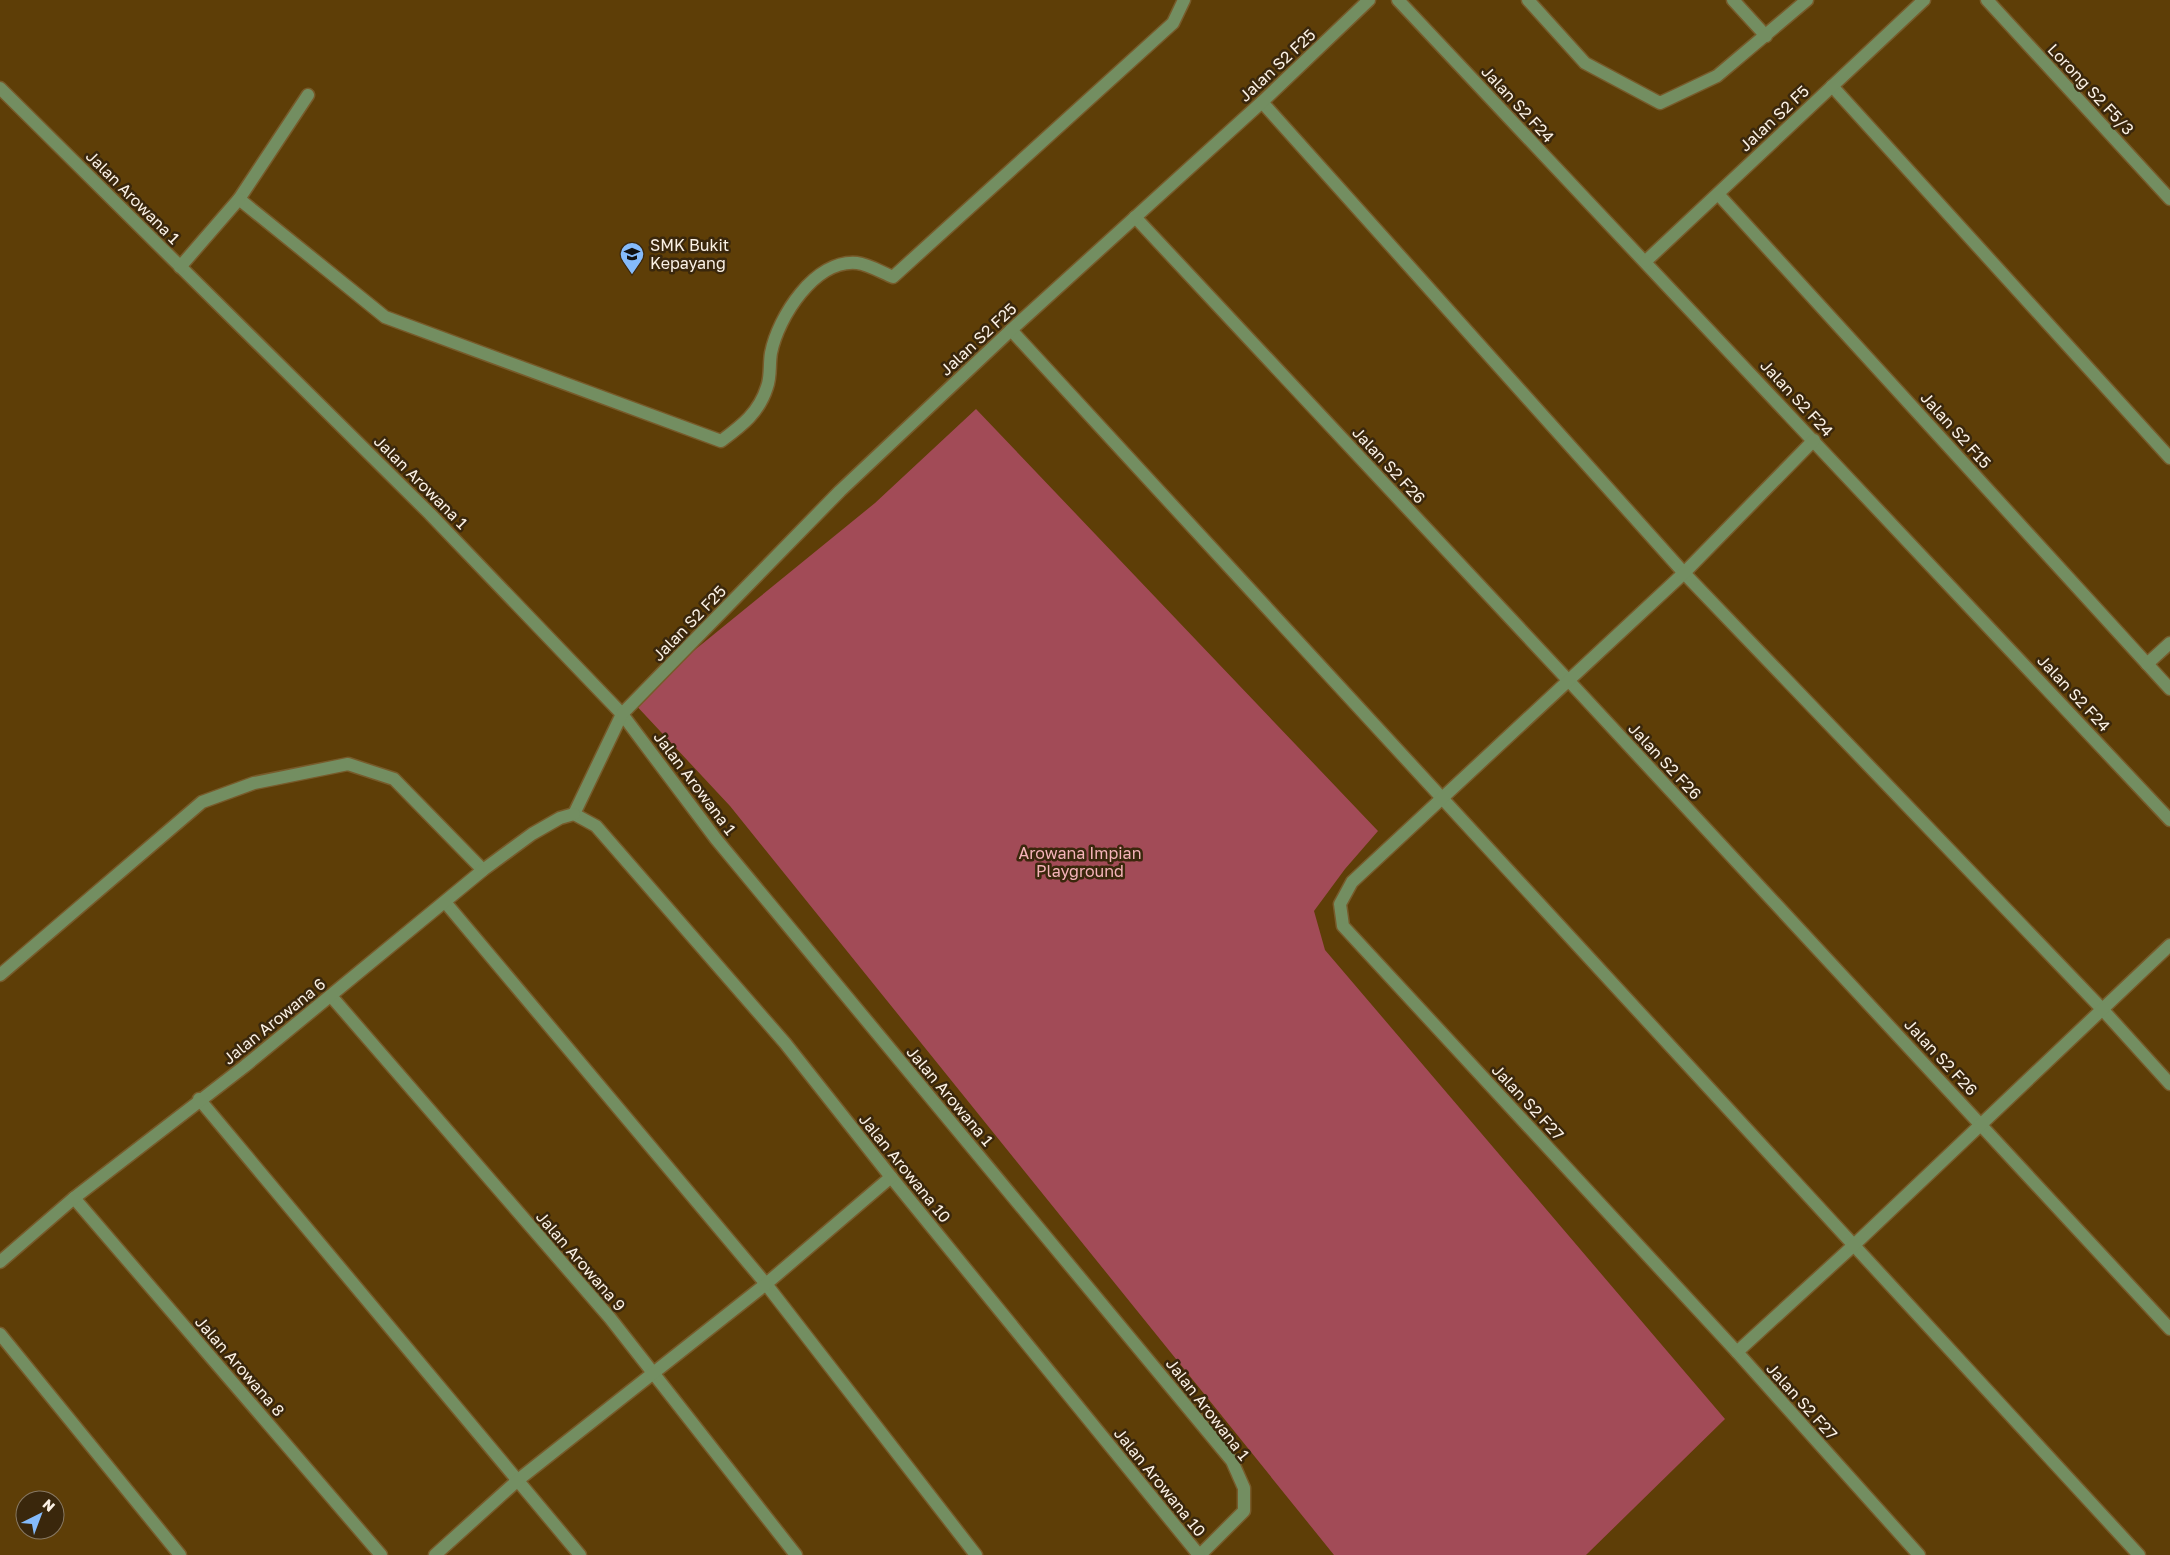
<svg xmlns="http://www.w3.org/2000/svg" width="2170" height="1555" font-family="'Golos Text',sans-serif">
	<rect width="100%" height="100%" fill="#5e3e07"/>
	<!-- green -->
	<polygon fill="#a24b57" points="976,409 1378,831 1345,869 1314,911 1325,950 1725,1419 1586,1555 1334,1555 730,806 632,701 875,503"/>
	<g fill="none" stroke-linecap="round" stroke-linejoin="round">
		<!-- minor casing -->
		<g stroke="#775b2b" stroke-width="15">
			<g id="minor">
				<polyline points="1398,0 2170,820"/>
				<polyline points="1528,0 1585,63 1660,103 1717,76 1807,0"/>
				<polyline points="1733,0 1766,36"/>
				<polyline points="1987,0 2170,199"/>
				<polyline points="1832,86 2170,458"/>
				<polyline points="0,88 430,514 622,714 716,839 1232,1461 1244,1488 1244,1511 1200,1555"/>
				<path d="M308 95 239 199 385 317 721 441C741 426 759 413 767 387 771 377 769 364 771 353 778 317 815 259 857 263 868 264 883 273 893 277L1173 23 1184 0"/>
				<polyline points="1262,102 1684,573 2103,1010 2170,1084"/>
				<polyline points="1718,194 2170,689"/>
				<polyline points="1135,217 1568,680 2170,1329"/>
				<polyline points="1646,261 1924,0"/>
				<polyline points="180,267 239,199"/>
				<polyline points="1011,330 2139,1555"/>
				<polyline points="1814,440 1684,573 1352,882 1340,904 1343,926 1737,1352 1919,1555"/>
				<polyline points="2147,664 2170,643"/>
				<polyline points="574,814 622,714 840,491 1011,330 1262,102 1369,0"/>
				<polyline points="574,814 596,826 785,1043 891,1177 1199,1555"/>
				<polyline points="445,902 766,1284 976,1555"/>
				<polyline points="0,975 202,802 254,783 348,764 394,779 483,870"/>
				<polyline points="331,996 610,1318 796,1555"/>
				<polyline points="199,1099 580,1555"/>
				<polyline points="74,1198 381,1555"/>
				<polyline points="0,1262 74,1198 245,1066 483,870 532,834 560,818 574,814"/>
				<polyline points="0,1334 180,1555"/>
				<polyline points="1737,1352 1854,1245 2170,945"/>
				<polyline points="435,1555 518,1480 766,1284 891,1177"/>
			</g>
		</g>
		<!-- minor -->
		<use href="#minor" stroke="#738e61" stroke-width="12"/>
	</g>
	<!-- icons -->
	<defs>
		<g id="school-pin" transform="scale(1.25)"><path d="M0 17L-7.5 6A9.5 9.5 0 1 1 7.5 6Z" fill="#85bbfb" stroke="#3a270c"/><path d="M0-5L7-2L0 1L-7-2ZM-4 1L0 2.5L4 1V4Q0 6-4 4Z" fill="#111"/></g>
	</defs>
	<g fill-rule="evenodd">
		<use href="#school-pin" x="632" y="254"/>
	</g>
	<g text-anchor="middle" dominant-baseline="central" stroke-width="5" stroke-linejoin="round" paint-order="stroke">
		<!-- street labels -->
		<g font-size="16" fill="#fbf1e5" stroke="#3a270c">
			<text transform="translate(1277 65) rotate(-43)">Jalan S2 F25</text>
			<text transform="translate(2091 89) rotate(47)">Lorong S2 F5/3</text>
			<text transform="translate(1518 104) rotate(47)">Jalan S2 F24</text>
			<text transform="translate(1774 118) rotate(-43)">Jalan S2 F5</text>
			<text transform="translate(133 197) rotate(45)">Jalan Arowana 1</text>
			<text transform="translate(978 339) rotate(-43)">Jalan S2 F25</text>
			<text transform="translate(1797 398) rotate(47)">Jalan S2 F24</text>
			<text transform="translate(1956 430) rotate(48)">Jalan S2 F15</text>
			<text transform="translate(1389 465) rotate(47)">Jalan S2 F26</text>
			<text transform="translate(421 482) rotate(45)">Jalan Arowana 1</text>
			<text transform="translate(689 623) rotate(-46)">Jalan S2 F25</text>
			<text transform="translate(2074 693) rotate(47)">Jalan S2 F24</text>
			<text transform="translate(1665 761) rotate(47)">Jalan S2 F26</text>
			<text transform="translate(695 783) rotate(53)">Jalan Arowana 1</text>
			<text transform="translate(274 1021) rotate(-39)">Jalan Arowana 6</text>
			<text transform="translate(1941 1057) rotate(47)">Jalan S2 F26</text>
			<text transform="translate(950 1096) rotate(50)">Jalan Arowana 1</text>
			<text transform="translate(1528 1102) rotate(47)">Jalan S2 F27</text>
			<text transform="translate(905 1168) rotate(51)">Jalan Arowana 10</text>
			<text transform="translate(581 1261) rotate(49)">Jalan Arowana 9</text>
			<text transform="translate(240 1366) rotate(49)">Jalan Arowana 8</text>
			<text transform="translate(1802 1401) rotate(48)">Jalan S2 F27</text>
			<text transform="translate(1208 1409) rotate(52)">Jalan Arowana 1</text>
			<text transform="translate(1160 1482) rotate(51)">Jalan Arowana 10</text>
		</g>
		<!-- poi labels -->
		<g font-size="16" fill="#fbf1e5" stroke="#3a270c" text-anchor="start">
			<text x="650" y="245">SMK Bukit<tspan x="650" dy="18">Kepayang</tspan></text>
		</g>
		<!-- park labels -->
		<g font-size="16" fill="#f5b3b9" stroke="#3a270c">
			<text x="1080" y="853">Arowana Impian<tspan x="1080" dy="18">Playground</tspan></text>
		</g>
	</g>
	<!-- north arrow -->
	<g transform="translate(40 1515) rotate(42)"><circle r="24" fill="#3a270c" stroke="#877863"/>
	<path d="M0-4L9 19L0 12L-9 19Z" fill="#85bbfb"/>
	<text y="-8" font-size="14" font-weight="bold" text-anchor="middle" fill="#fbf1e5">N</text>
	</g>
</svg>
